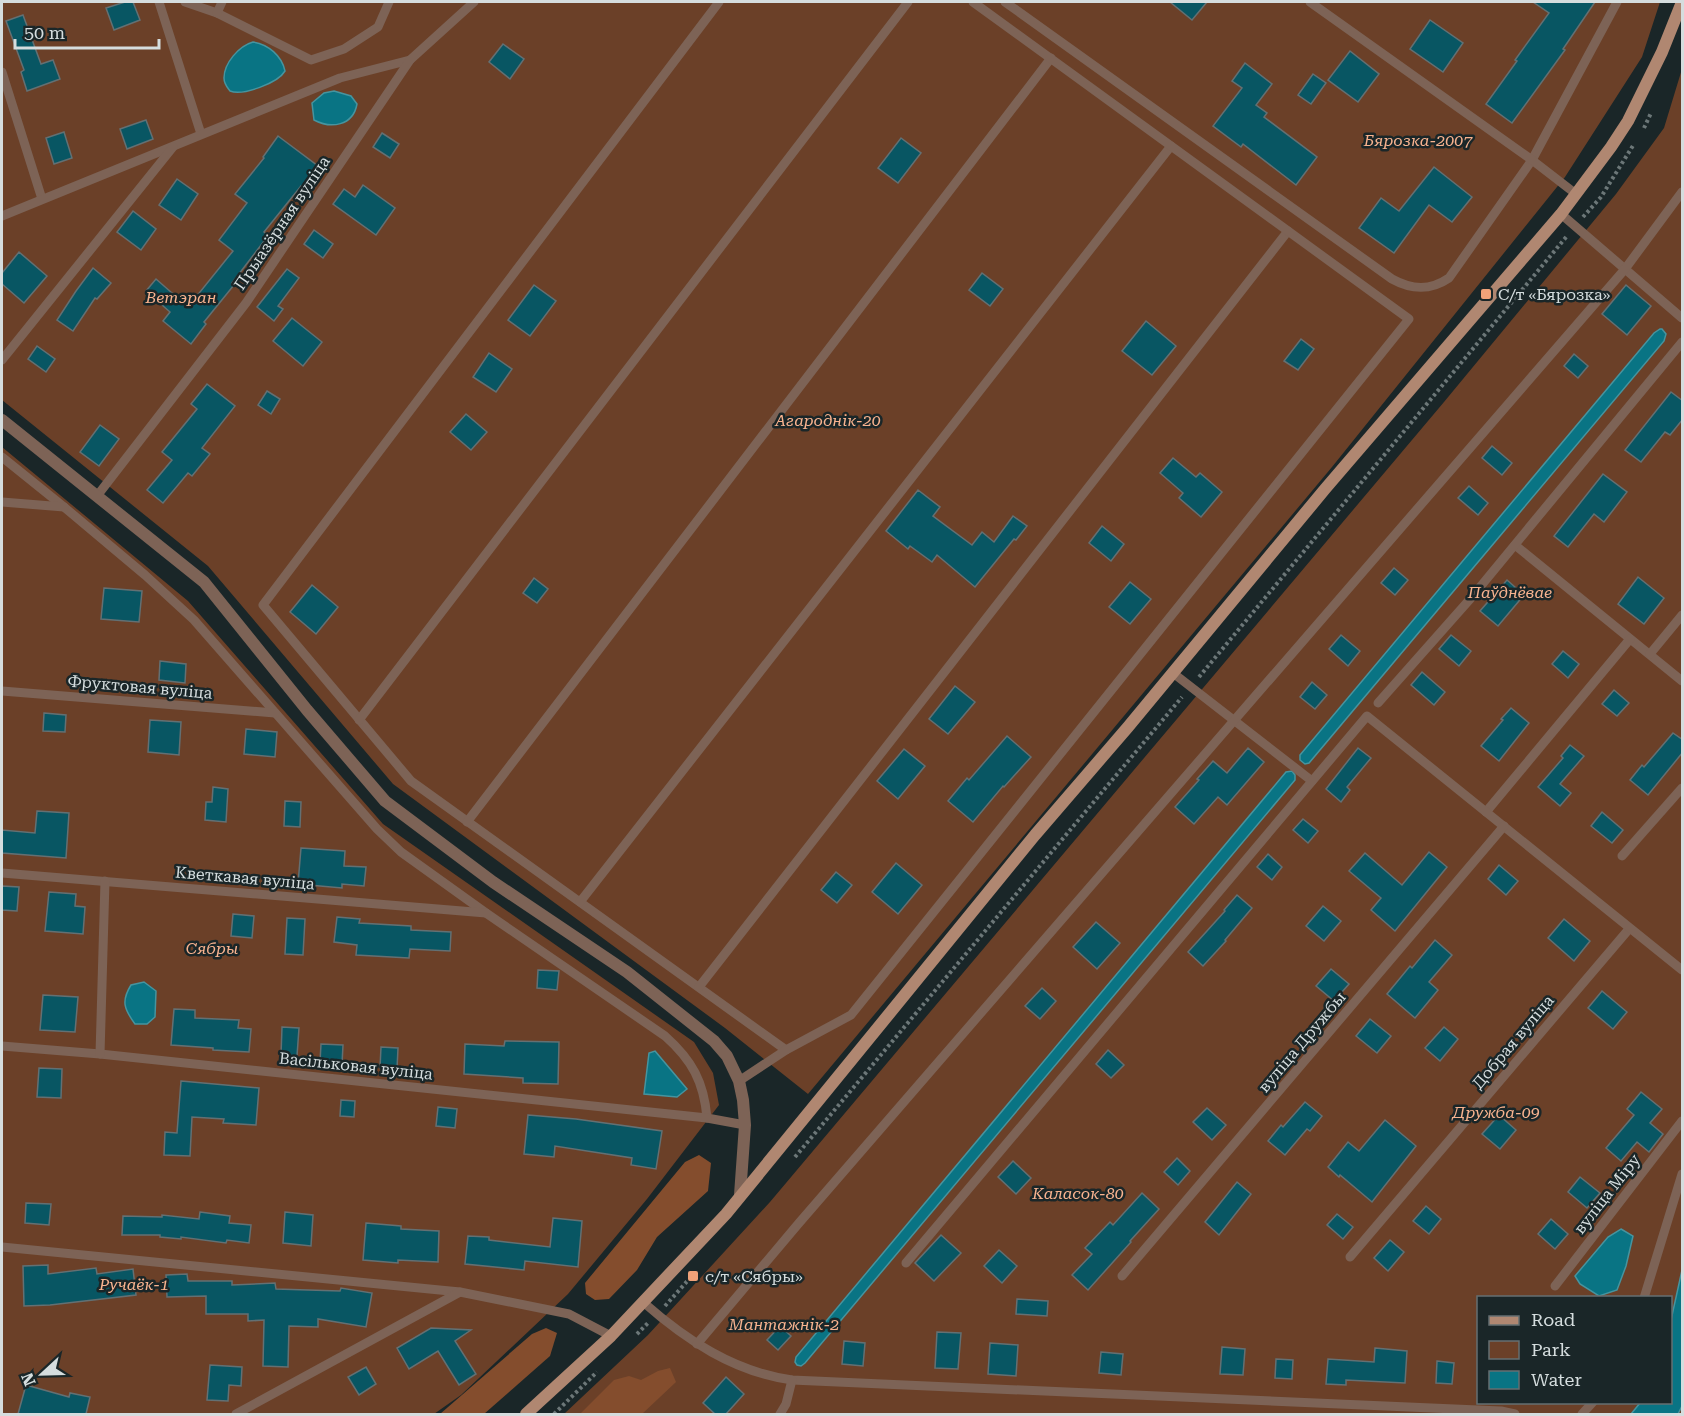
<svg xmlns="http://www.w3.org/2000/svg" width="1684" height="1416" font-family="'Roboto Serif',serif">
	<rect width="100%" height="100%" fill="#1a2628"/>
	<!-- green -->
	<g fill="#6b4028" fill-rule="evenodd">
		<polygon points="2,2 1660,2 1642,57 1565,177 1332,467 808,1094 725,1028 393,784 208,566 2,400"/>
		<path d="M1682 69V1414H564L648 1335 770 1202 1444 402 1616 194 1664 128ZM1478 1298H1670V1402H1478Z"/>
		<polygon points="2,447 188,601 383,824 694,1042 713,1073 719,1105 647,1199 568,1294 461,1395 434,1414 2,1414"/>
	</g>
	<!-- forest -->
	<g fill="#844d2d">
		<polygon points="699,1155 711,1163 708,1191 657,1237 637,1270 609,1299 595,1300 586,1294 585,1283 685,1162"/>
		<polygon points="546,1328 557,1333 550,1356 484,1414 440,1414 532,1334"/>
		<polygon points="670,1368 676,1382 642,1414 580,1414 614,1380 629,1376 641,1380 658,1371"/>
	</g>
	<!-- water -->
	<g fill="#097484" stroke="#46949f" stroke-width="1.5">
		<path d="M253 42C268 44 282 56 285 71 278 83 243 96 230 91 227 87 224 84 224 78 224 63 239 46 253 42Z"/>
		<path d="M334 91 351 96 357 104C353 126 331 129 314 120L312 103 324 93Z"/>
		<polygon points="1660,329 1662,329 1666,334 1664,341 1309,763 1305,764 1300,760 1300,755 1654,333"/>
		<polygon points="1292,771 1295,775 1295,780 805,1363 801,1366 797,1365 795,1362 796,1357 1286,772"/>
		<path d="M144 982 156 991 155 1017 147 1024H135C124 1009 121 1001 131 985Z"/>
		<polygon points="655,1051 687,1089 677,1097 644,1094 649,1053"/>
		<polygon points="1621,1229 1633,1236 1626,1266 1617,1290 1599,1296 1580,1284 1575,1276 1608,1237"/>
		<polygon points="1682,1270 1682,1406 1678,1414 1631,1414 1640,1403 1670,1402 1671,1320"/>
	</g>
	<!-- building -->
	<g fill="#085663" stroke="#637073" stroke-width="1.5">
		<polygon points="125,2 133,2 140,20 114,30 106,8"/>
		<polygon points="1170,2 1207,2 1192,20"/>
		<polygon points="1533,2 1595,2 1563,49 1565,50 1512,123 1486,104 1517,61 1515,60 1549,13"/>
		<polygon points="23,15 41,64 53,60 60,79 27,91 21,72 24,70 6,21"/>
		<polygon points="1430,20 1463,43 1443,72 1410,49"/>
		<polygon points="503,44 524,59 510,79 489,62"/>
		<polygon points="1350,51 1379,74 1358,102 1328,80"/>
		<polygon points="1245,63 1272,84 1256,105 1267,113 1264,117 1317,157 1296,185 1243,144 1241,147 1213,126 1242,88 1232,81"/>
		<polygon points="1313,74 1326,83 1311,104 1298,95"/>
		<polygon points="146,120 153,139 127,149 120,129"/>
		<polygon points="64,132 72,158 54,164 46,138"/>
		<polygon points="382,133 399,144 390,158 373,147"/>
		<polygon points="278,136 322,169 306,190 301,186 264,232 268,236 232,283 234,285 204,322 206,324 191,344 163,321 170,312 146,291 156,279 188,307 233,251 219,240 247,203 235,194 264,158 263,157"/>
		<polygon points="901,138 921,153 898,183 878,168"/>
		<polygon points="1434,167 1472,197 1452,222 1429,205 1394,253 1359,228 1381,198 1399,211"/>
		<polygon points="177,179 198,194 181,220 159,205"/>
		<polygon points="363,185 395,208 376,235 333,204 344,189 355,197"/>
		<polygon points="133,211 156,229 141,250 117,232"/>
		<polygon points="314,230 333,244 323,258 304,244"/>
		<polygon points="19,252 47,276 24,303 2,284 2,273"/>
		<polygon points="93,268 111,283 97,299 95,298 73,331 57,320 76,291"/>
		<polygon points="287,269 299,278 278,306 283,309 274,321 257,307"/>
		<polygon points="982,273 1003,289 990,306 969,290"/>
		<polygon points="534,285 556,301 530,336 508,320"/>
		<polygon points="1626,285 1651,306 1627,335 1602,314"/>
		<polygon points="292,318 322,342 303,366 273,341"/>
		<polygon points="1146,321 1176,346 1152,375 1122,351"/>
		<polygon points="1301,339 1314,349 1298,370 1284,361"/>
		<polygon points="37,346 55,359 46,372 28,359"/>
		<polygon points="489,353 512,369 496,392 473,377"/>
		<polygon points="1574,354 1588,366 1578,378 1564,366"/>
		<polygon points="207,384 235,406 202,448 210,454 192,476 188,473 163,503 147,490 172,460 162,452 197,409 191,404"/>
		<polygon points="267,391 280,399 271,414 258,405"/>
		<polygon points="1671,392 1683,401 1683,419 1670,435 1665,432 1641,462 1625,450"/>
		<polygon points="466,414 487,432 471,450 450,432"/>
		<polygon points="100,425 119,439 99,466 80,452"/>
		<polygon points="1492,446 1512,463 1502,475 1482,458"/>
		<polygon points="1173,458 1196,477 1200,473 1222,492 1201,517 1179,498 1183,493 1160,473"/>
		<polygon points="1603,474 1627,492 1604,522 1594,514 1568,547 1554,536"/>
		<polygon points="1469,486 1488,503 1478,515 1458,498"/>
		<polygon points="918,490 940,507 933,516 972,545 982,532 994,542 1013,516 1027,526 1016,540 1014,539 975,587 937,555 932,562 910,546 908,549 886,531"/>
		<polygon points="1102,526 1124,544 1111,561 1089,543"/>
		<polygon points="1394,568 1408,580 1395,595 1381,583"/>
		<polygon points="1638,577 1664,598 1644,624 1618,604"/>
		<polygon points="534,578 548,589 537,603 523,593"/>
		<polygon points="1507,580 1524,595 1498,626 1480,611"/>
		<polygon points="1130,582 1151,599 1130,624 1109,607"/>
		<polygon points="312,585 338,607 316,634 290,612"/>
		<polygon points="104,588 142,591 139,622 101,619"/>
		<polygon points="1341,635 1360,651 1348,666 1329,649"/>
		<polygon points="1451,635 1471,651 1459,666 1439,649"/>
		<polygon points="1563,651 1579,664 1568,678 1552,664"/>
		<polygon points="160,661 186,664 185,683 159,680"/>
		<polygon points="1422,672 1445,692 1434,705 1411,685"/>
		<polygon points="1312,682 1327,695 1315,709 1300,697"/>
		<polygon points="955,686 975,702 948,734 929,719"/>
		<polygon points="1614,690 1629,703 1617,716 1602,704"/>
		<polygon points="1511,708 1529,723 1499,761 1481,746 1503,720 1501,719"/>
		<polygon points="44,713 66,715 65,732 43,731"/>
		<polygon points="150,720 181,722 179,755 148,752"/>
		<polygon points="246,729 277,732 275,757 244,754"/>
		<polygon points="1673,733 1683,740 1683,752 1648,795 1630,780 1642,765 1644,767"/>
		<polygon points="1007,736 1031,757 1004,787 1003,786 973,822 948,801 967,778 969,780"/>
		<polygon points="1570,745 1584,756 1560,784 1571,793 1560,806 1538,787 1563,758 1561,756"/>
		<polygon points="1248,748 1264,762 1227,805 1218,797 1194,824 1175,807 1199,780 1197,779 1213,761 1227,773"/>
		<polygon points="1358,748 1371,758 1347,787 1350,790 1341,802 1326,789"/>
		<polygon points="904,749 925,766 898,799 877,781"/>
		<polygon points="213,787 228,789 226,822 205,820 206,802 212,802"/>
		<polygon points="285,801 301,802 300,827 284,826"/>
		<polygon points="37,811 69,813 66,858 2,853 2,830 35,833"/>
		<polygon points="1602,812 1623,830 1612,843 1591,826"/>
		<polygon points="1303,819 1318,831 1308,843 1293,830"/>
		<polygon points="301,848 345,851 344,866 366,867 364,886 342,884 342,888 298,884"/>
		<polygon points="1429,852 1447,867 1395,931 1371,910 1381,898 1349,871 1365,853 1402,885"/>
		<polygon points="1268,854 1282,867 1272,880 1257,867"/>
		<polygon points="896,863 922,885 898,914 872,892"/>
		<polygon points="1499,865 1518,881 1506,895 1488,879"/>
		<polygon points="836,872 852,885 837,903 821,890"/>
		<polygon points="2,886 19,887 17,911 2,910"/>
		<polygon points="49,892 76,894 75,906 85,907 83,934 45,931"/>
		<polygon points="1237,895 1252,908 1225,940 1226,941 1203,966 1188,952 1225,911 1224,910"/>
		<polygon points="1323,906 1341,921 1324,941 1306,926"/>
		<polygon points="233,914 254,916 252,938 231,936"/>
		<polygon points="337,917 360,919 359,923 411,926 411,930 451,932 450,951 410,949 409,958 356,955 357,945 334,942"/>
		<polygon points="287,918 305,919 303,955 285,954"/>
		<polygon points="1564,919 1590,941 1574,961 1548,938"/>
		<polygon points="1096,922 1120,943 1097,969 1073,947"/>
		<polygon points="1435,940 1452,955 1429,982 1438,990 1415,1018 1387,994 1410,966 1412,968"/>
		<polygon points="1331,969 1349,984 1334,1001 1316,986"/>
		<polygon points="538,970 559,971 557,990 537,988"/>
		<polygon points="1042,988 1056,1001 1040,1019 1025,1006"/>
		<polygon points="1602,991 1627,1012 1613,1029 1588,1008"/>
		<polygon points="43,995 78,997 75,1032 40,1030"/>
		<polygon points="174,1009 195,1010 195,1018 239,1020 238,1028 251,1029 249,1052 213,1050 213,1048 171,1045"/>
		<polygon points="1370,1019 1391,1036 1377,1053 1356,1036"/>
		<polygon points="282,1027 299,1028 297,1056 281,1055"/>
		<polygon points="1444,1027 1458,1039 1440,1061 1425,1048"/>
		<polygon points="505,1041 559,1042 558,1084 523,1083 523,1078 464,1074 465,1044 504,1046"/>
		<polygon points="321,1044 343,1045 342,1064 320,1062"/>
		<polygon points="381,1047 398,1048 397,1069 380,1068"/>
		<polygon points="1108,1050 1124,1065 1111,1078 1096,1064"/>
		<polygon points="39,1068 62,1069 61,1098 37,1097"/>
		<polygon points="181,1081 259,1088 256,1125 223,1123 224,1119 192,1117 190,1156 164,1155 165,1132 177,1133"/>
		<polygon points="1641,1092 1662,1109 1650,1123 1663,1134 1649,1152 1637,1142 1621,1161 1606,1148 1634,1115 1627,1109"/>
		<polygon points="341,1100 355,1101 354,1117 340,1116"/>
		<polygon points="1305,1102 1322,1116 1310,1131 1307,1129 1285,1155 1268,1141 1281,1125 1283,1127"/>
		<polygon points="438,1107 457,1109 455,1128 436,1126"/>
		<polygon points="1207,1108 1226,1125 1212,1140 1193,1122"/>
		<polygon points="528,1115 576,1119 662,1131 656,1169 631,1165 632,1158 555,1146 554,1157 524,1154"/>
		<polygon points="1499,1115 1516,1130 1500,1149 1482,1134"/>
		<polygon points="1385,1120 1416,1146 1372,1202 1340,1175 1339,1177 1328,1167 1348,1142 1359,1151"/>
		<polygon points="1177,1158 1190,1171 1178,1185 1164,1172"/>
		<polygon points="1013,1161 1031,1178 1016,1194 998,1177"/>
		<polygon points="1580,1177 1600,1193 1587,1208 1568,1192"/>
		<polygon points="1237,1182 1251,1194 1219,1235 1205,1222"/>
		<polygon points="1142,1193 1159,1209 1130,1241 1131,1242 1088,1290 1072,1275 1092,1254 1085,1248 1110,1222 1113,1225"/>
		<polygon points="26,1203 51,1204 49,1225 25,1223"/>
		<polygon points="1426,1206 1441,1219 1429,1234 1413,1221"/>
		<polygon points="200,1212 230,1216 229,1223 251,1225 249,1243 227,1240 226,1243 181,1237 181,1239 160,1237 160,1235 122,1235 123,1216 162,1217 162,1215 199,1219"/>
		<polygon points="285,1212 313,1215 311,1246 283,1243"/>
		<polygon points="1337,1214 1353,1227 1343,1239 1327,1225"/>
		<polygon points="553,1218 582,1221 578,1267 525,1261 524,1270 465,1264 468,1236 489,1237 489,1240 550,1247"/>
		<polygon points="1551,1219 1568,1234 1555,1249 1538,1234"/>
		<polygon points="366,1223 401,1226 401,1229 439,1231 438,1262 398,1260 398,1263 363,1260"/>
		<polygon points="941,1235 961,1253 934,1281 915,1263"/>
		<polygon points="1390,1240 1404,1252 1388,1271 1374,1258"/>
		<polygon points="999,1250 1017,1266 1002,1283 984,1266"/>
		<polygon points="48,1265 48,1274 96,1268 97,1274 133,1269 136,1295 50,1305 24,1306 23,1266"/>
		<polygon points="187,1274 188,1281 232,1281 232,1285 275,1283 276,1289 340,1291 341,1288 372,1293 366,1327 318,1319 318,1327 289,1326 288,1367 263,1366 264,1320 248,1321 248,1314 206,1314 206,1296 167,1297 166,1275"/>
		<polygon points="1017,1299 1048,1301 1047,1316 1016,1314"/>
		<polygon points="780,1326 791,1336 778,1350 767,1340"/>
		<polygon points="431,1328 471,1330 455,1341 476,1374 459,1385 438,1351 409,1369 397,1348"/>
		<polygon points="937,1332 961,1333 958,1369 935,1368"/>
		<polygon points="844,1341 865,1343 863,1366 842,1364"/>
		<polygon points="990,1343 1018,1345 1016,1376 988,1374"/>
		<polygon points="1222,1347 1245,1349 1243,1375 1220,1374"/>
		<polygon points="1375,1348 1407,1351 1405,1383 1346,1380 1346,1385 1326,1384 1328,1359 1374,1362"/>
		<polygon points="1101,1352 1123,1354 1121,1375 1099,1373"/>
		<polygon points="1276,1359 1293,1360 1292,1379 1275,1378"/>
		<polygon points="1437,1361 1454,1363 1452,1384 1436,1383"/>
		<polygon points="210,1365 242,1367 241,1386 229,1385 228,1401 207,1400"/>
		<polygon points="366,1367 376,1384 359,1395 348,1377"/>
		<polygon points="726,1377 744,1394 726,1414 715,1414 703,1403"/>
		<polygon points="26,1385 69,1397 70,1393 90,1397 86,1414 18,1414"/>
	</g>
	<g fill="none" stroke-linecap="round" stroke-linejoin="round">
		<!-- path -->
		<g stroke="#6c7778" stroke-width="4" stroke-dasharray="3 3" stroke-linecap="butt">
			<polyline points="1644,128 1651,113"/>
			<polyline points="1583,217 1601,197 1634,144"/>
			<polyline points="1199,677 1567,236"/>
			<polyline points="795,1157 1182,697"/>
			<polyline points="665,1306 690,1278"/>
			<polyline points="637,1334 649,1322"/>
			<polyline points="554,1414 597,1372"/>
		</g>
		<!-- lane -->
		<g stroke="#7d6356" stroke-width="9">
			<polyline points="159,2 201,134"/>
			<polyline points="185,2 217,13 311,60 344,49 378,27 389,2"/>
			<polyline points="719,2 263,605 411,781 786,1050"/>
			<path d="M1005 2 1392 279C1412 290 1430 291 1449 278L1532 160 1617 2"/>
			<polyline points="1310,2 1532,160 1576,194"/>
			<polyline points="217,13 222,2"/>
			<polyline points="2,72 42,199"/>
			<polyline points="1561,214 1682,318"/>
			<polyline points="2,216 340,78 410,60"/>
			<polyline points="2,360 173,147"/>
			<path d="M2 457 64 507 145 575 194 620 377 829 401 852 486 913 665 1036C692 1060 704 1082 707 1118L745 1125"/>
			<polyline points="97,496 246,303 410,60 474,2"/>
			<polyline points="2,502 64,507"/>
			<polyline points="1515,545 1682,681"/>
			<polyline points="1650,654 1682,615"/>
			<polyline points="1173,673 1312,781"/>
			<polyline points="2,691 275,713"/>
			<polyline points="1378,703 1471,598 1682,342"/>
			<polyline points="359,720 908,2"/>
			<polyline points="1486,812 1630,639"/>
			<polyline points="467,822 1051,58"/>
			<polyline points="1622,856 1682,788"/>
			<polyline points="2,873 486,913"/>
			<polyline points="580,902 1171,146"/>
			<polyline points="699,987 1288,231"/>
			<polyline points="2,1046 100,1054 707,1118"/>
			<polyline points="100,1054 105,881"/>
			<polyline points="739,1081 786,1050 851,1015 1409,319 973,2"/>
			<polyline points="2,1247 460,1292 569,1314 611,1336"/>
			<polyline points="1350,1257 1629,929"/>
			<polyline points="906,1263 1367,716 1682,970"/>
			<polyline points="1122,1276 1504,826"/>
			<polyline points="1555,1286 1682,1121"/>
			<polyline points="1644,1298 1682,1174"/>
			<path d="M643 1302C686 1340 734 1372 792 1380L1501 1411 1515 1414"/>
			<polyline points="697,1344 799,1223 1625,269 1682,192"/>
			<polyline points="236,1414 460,1292"/>
			<polyline points="780,1414 786,1404 792,1380"/>
			<polyline points="1582,1414 1593,1402"/>
		</g>
		<!-- street -->
		<polyline stroke="#7d6356" stroke-width="12" points="2,420 204,582 307,710 385,801 493,882 627,972 714,1041 727,1056 739,1081 743,1100 745,1125 740,1195"/>
		<!-- secondary -->
		<polyline stroke="#b08771" stroke-width="12" points="526,1414 611,1336 726,1214 1035,835 1128,727 1325,489 1561,214 1611,147 1628,121 1662,52 1682,2"/>
	</g>
	<!-- markers -->
	<g fill="#f0a279" stroke="#1a2628" stroke-width="2">
		<rect x="1480" y="288" width="12" height="12" rx="3"/>
		<rect x="687" y="1270" width="12" height="12" rx="3"/>
	</g>
	<g text-anchor="middle" dominant-baseline="central" stroke-width="5" stroke-linejoin="round" paint-order="stroke">
		<!-- park labels -->
		<g font-size="16" font-style="italic" fill="#f8b38f" stroke="#1a2628">
			<text x="1418" y="140">Бярозка-2007</text>
			<text x="181" y="297">Ветэран</text>
			<text x="828" y="420">Агароднік-20</text>
			<text x="1510" y="592">Паўднёвае</text>
			<text x="212" y="948">Сябры</text>
			<text x="1496" y="1112">Дружба-09</text>
			<text x="1078" y="1193">Каласок-80</text>
			<text x="134" y="1284">Ручаёк-1</text>
			<text x="784" y="1324">Мантажнік-2</text>
		</g>
		<!-- street labels -->
		<g font-size="16" fill="#d5ddde" stroke="#1a2628">
			<text transform="translate(282 223) rotate(-56)">Прыазёрная вуліца</text>
			<text transform="translate(140 687) rotate(5)">Фруктовая вуліца</text>
			<text transform="translate(245 878) rotate(5)">Кветкавая вуліца</text>
			<text transform="translate(1302 1042) rotate(-50)">вуліца Дружбы</text>
			<text transform="translate(1513 1042) rotate(-50)">Добрая вуліца</text>
			<text transform="translate(356 1066) rotate(6)">Васільковая вуліца</text>
			<text transform="translate(1607 1194) rotate(-52)">вуліца Міру</text>
		</g>
		<!-- poi labels -->
		<g font-size="16" fill="#d5ddde" stroke="#1a2628" text-anchor="start">
			<text x="1498" y="294">С/т «Бярозка»</text>
			<text x="705" y="1276">с/т «Сябры»</text>
		</g>
	</g>
	<!-- border -->
	<rect width="1684" height="1416" fill="none" stroke="#d5ddde" stroke-width="6"/>
	<!-- legend -->
	<rect x="1477" y="1296" width="195" height="108" fill="#1a2628" stroke="#656f71" stroke-width="1.5"/>
	<rect x="1489" y="1316" width="30" height="9" fill="#b08771" stroke="#656f71" stroke-width="1.5"/>
	<text x="1531" y="1326" font-size="18" fill="#d5ddde">Road</text>
	<rect x="1489" y="1341" width="30" height="18" fill="#6b4028" stroke="#656f71" stroke-width="1.5"/>
	<text x="1531" y="1356" font-size="18" fill="#d5ddde">Park</text>
	<rect x="1489" y="1371" width="30" height="18" fill="#097484" stroke="#656f71" stroke-width="1.5"/>
	<text x="1531" y="1386" font-size="18" fill="#d5ddde">Water</text>
	<!-- north arrow -->
	<g transform="translate(42 1374) rotate(248)" stroke="#1a2628" stroke-width="4.5" paint-order="stroke">
	<path d="M0-4.5L10 22L0 15L-10 22Z" fill="#d5ddde"/>
	<text y="-9" font-size="16" font-weight="bold" text-anchor="middle" fill="#d5ddde">N</text>
	</g>
	<!-- scale -->
	<path d="M15 39v9h144v-9" fill="none" stroke="#d5ddde" stroke-width="3"/>
	<text x="24" y="39" font-size="18" fill="#d5ddde" stroke="#1a2628" stroke-width="4.5" paint-order="stroke">50 m</text>
</svg>
